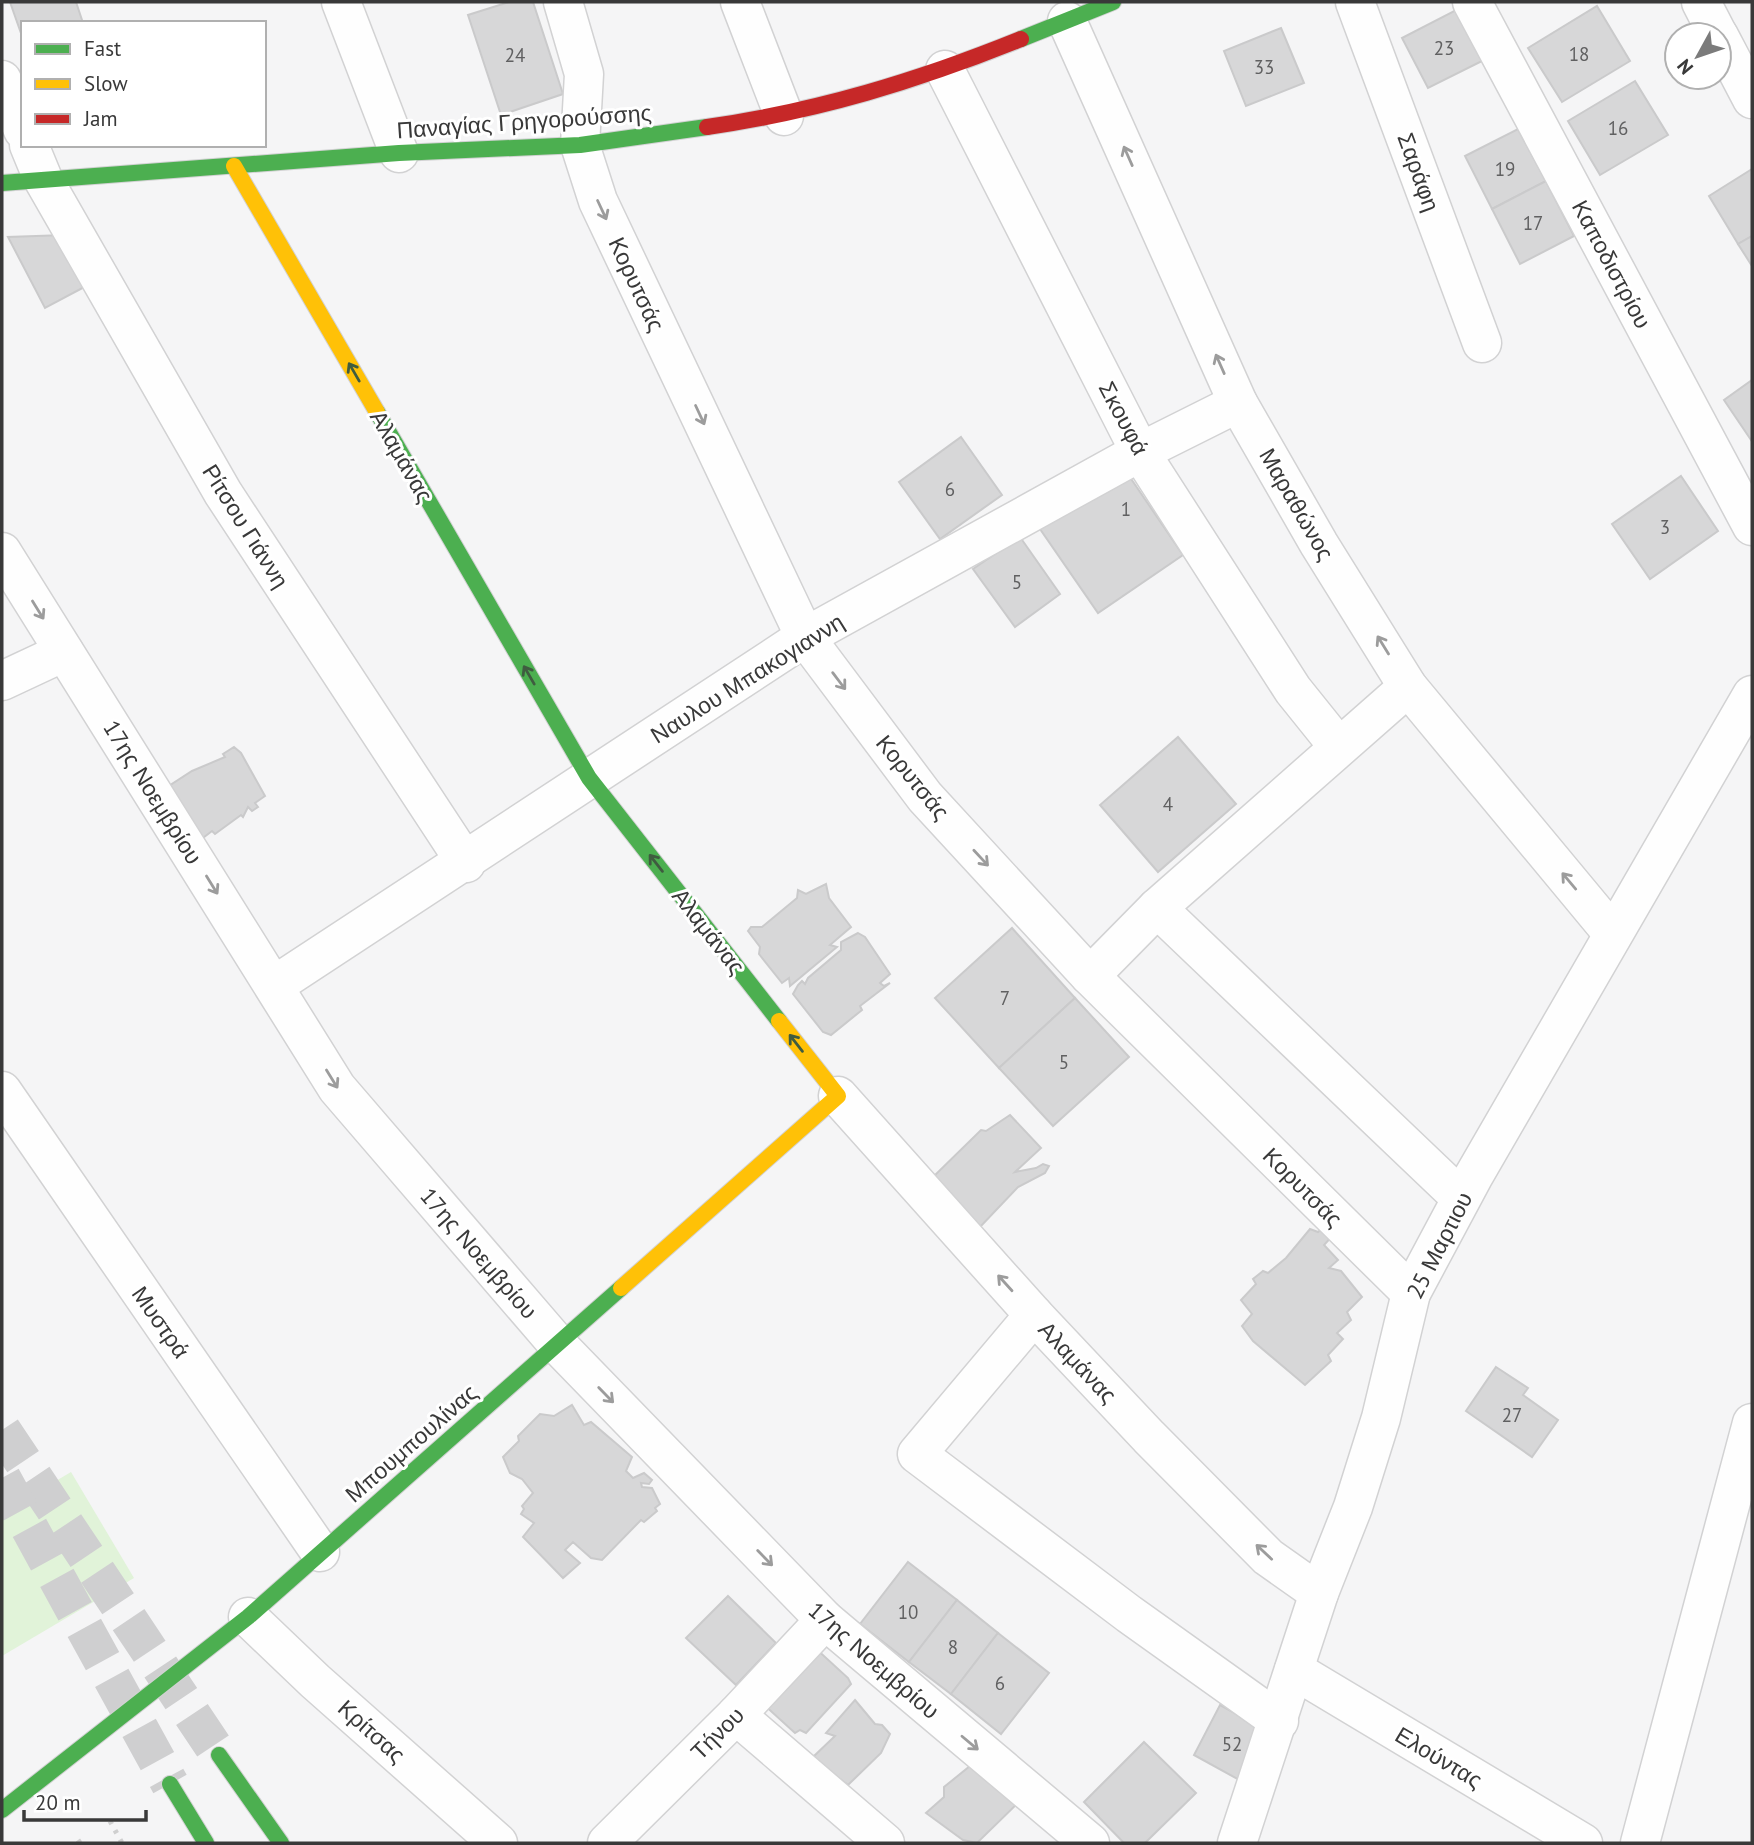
<svg xmlns="http://www.w3.org/2000/svg" width="1754" height="1845" font-family="'PT Sans',sans-serif">
	<rect width="100%" height="100%" fill="#f5f5f6"/>
	<!-- green -->
	<polygon fill="#e1f3d9" points="71,1472 134,1578 2,1656 2,1513"/>
	<!-- building -->
	<g fill="#d7d7d8" stroke="#cacacb" stroke-width="2">
		<polygon points="10,2 76,2 83,23 23,23 23,39"/>
		<polygon points="509,2 533,2 563,94 501,115 468,15"/>
		<polygon points="1597,6 1630,61 1562,102 1528,48"/>
		<polygon points="1460,8 1486,59 1428,88 1402,38"/>
		<polygon points="1281,28 1304,83 1246,106 1224,51"/>
		<polygon points="1635,81 1668,135 1600,175 1568,121"/>
		<polygon points="1518,129 1546,181 1492,209 1465,156"/>
		<polygon points="1752,169 1752,236 1738,244 1709,196"/>
		<polygon points="1546,181 1574,236 1520,264 1492,209"/>
		<polygon points="65,235 90,284 45,308 8,237"/>
		<polygon points="1752,236 1752,266 1738,244"/>
		<polygon points="1752,380 1752,439 1751,440 1724,400"/>
		<polygon points="961,437 1002,495 940,539 899,482"/>
		<polygon points="1125,470 1183,555 1098,613 1040,529"/>
		<polygon points="1681,476 1718,531 1650,579 1612,524"/>
		<polygon points="1020,537 1060,594 1015,627 973,569"/>
		<polygon points="1178,737 1236,804 1158,872 1100,805"/>
		<polygon points="234,747 241,753 265,796 255,803 258,807 252,811 248,807 243,817 241,815 215,834 212,831 195,844 158,793 192,771 225,757 223,754"/>
		<polygon points="826,884 829,898 851,927 830,945 837,947 790,986 789,978 782,983 759,954 760,947 748,931 751,927 762,927 797,898 798,890 806,894"/>
		<polygon points="1012,928 1075,998 999,1068 935,998"/>
		<polygon points="858,933 865,937 890,974 880,983 884,986 890,983 860,1006 862,1010 831,1035 823,1032 793,994 798,985 802,981 805,984 808,978 841,950 841,942"/>
		<polygon points="1075,998 1129,1057 1053,1126 999,1068"/>
		<polygon points="1010,1115 1041,1148 1015,1172 1036,1168 1043,1164 1049,1166 1045,1173 1018,1187 980,1227 933,1177 981,1130 986,1131"/>
		<polygon points="1325,1226 1335,1233 1324,1245 1338,1260 1329,1268 1341,1271 1362,1297 1347,1312 1351,1320 1337,1333 1343,1339 1328,1355 1331,1361 1305,1385 1253,1341 1242,1326 1252,1314 1241,1300 1256,1284 1253,1279 1263,1271 1268,1273 1286,1258 1310,1229 1318,1232"/>
		<polygon points="1496,1367 1528,1388 1523,1395 1558,1420 1532,1457 1466,1411"/>
		<polygon points="572,1405 584,1425 591,1422 632,1457 626,1471 633,1478 644,1473 652,1480 649,1484 641,1483 642,1487 652,1488 660,1504 655,1508 657,1511 644,1522 641,1520 602,1560 591,1558 573,1542 565,1550 580,1563 563,1578 523,1537 534,1523 521,1514 524,1509 522,1506 533,1493 522,1479 510,1473 503,1457 519,1441 518,1436 540,1414 554,1416"/>
		<polygon points="908,1562 957,1600 909,1662 860,1624"/>
		<polygon points="728,1596 776,1643 736,1685 686,1638"/>
		<polygon points="957,1600 998,1633 951,1694 909,1662"/>
		<polygon points="998,1633 1049,1673 1001,1734 951,1694"/>
		<polygon points="813,1646 848,1678 851,1684 806,1733 800,1730 795,1733 762,1703"/>
		<polygon points="855,1700 875,1724 882,1725 890,1734 881,1753 848,1785 812,1758 835,1736 826,1733"/>
		<polygon points="1220,1705 1270,1732 1243,1782 1194,1755"/>
		<polygon points="1144,1742 1196,1793 1145,1843 1124,1843 1084,1802"/>
		<polygon points="970,1766 1024,1797 977,1843 963,1840 926,1813 944,1797 944,1787"/>
	</g>
	<g fill="none" stroke-linecap="round" stroke-linejoin="round">
		<!-- highway-tunnel -->
		<g stroke="#cfcfd0" stroke-width="38" stroke-dasharray="38 19" stroke-linecap="butt">
			<polyline points="2,1430 219,1755"/>
			<polyline points="2,1478 170,1784"/>
		</g>
		<!-- street casing -->
		<g stroke="#d2d2d3" stroke-width="41">
			<g id="street">
				<polyline points="341,2 399,153"/>
				<polyline points="563,2 584,74 580,145 598,201 805,637 925,797 1090,976 1411,1293"/>
				<polyline points="740,2 784,116"/>
				<polyline points="1355,2 1482,343"/>
				<polyline points="1472,2 1752,526"/>
				<polyline points="1701,2 1718,35"/>
				<polyline points="1067,21 1238,403 1319,544 1408,687 1613,934"/>
				<polyline points="1719,36 1752,99"/>
				<polyline points="945,70 1140,452 1293,690 1338,746"/>
				<polyline points="2,80 23,130"/>
				<polyline points="29,145 43,179 223,493 466,863"/>
				<polyline points="2,552 337,1088 559,1346 825,1620 1090,1843"/>
				<polyline points="2,681 64,652"/>
				<polyline points="1157,908 1461,1198"/>
				<polyline points="1090,976 1157,908 1408,687"/>
				<polyline points="275,985 805,637 1140,452 1238,403"/>
				<polyline points="2,1091 320,1552"/>
				<polyline points="838,1096 1034,1315 1149,1437 1268,1557 1319,1593"/>
				<polyline points="1034,1315 917,1454 1129,1614 1279,1721"/>
				<polyline points="248,1617 315,1681 498,1843"/>
				<polyline points="1294,1670 1583,1843"/>
				<polyline points="736,1715 885,1843"/>
				<polyline points="607,1843 736,1715 825,1620"/>
				<polyline points="1237,1843 1319,1593 1353,1507 1381,1418 1411,1293 1473,1177 1752,695"/>
				<polyline points="1640,1843 1752,1423"/>
			</g>
		</g>
		<!-- fast casing -->
		<g stroke="#d2d2d3" stroke-width="18">
			<g id="fast">
				<polyline points="1021,39 1113,2"/>
				<polyline points="2,183 399,153 580,145 707,127"/>
				<polyline points="377,412 589,778 779,1021"/>
				<polyline points="219,1755 281,1843"/>
				<polyline points="170,1784 206,1843"/>
				<polyline points="2,1810 248,1617 621,1288"/>
			</g>
		</g>
		<!-- slow casing -->
		<g stroke="#d2d2d3" stroke-width="18">
			<g id="slow">
				<polyline points="234,166 377,412"/>
				<polyline points="621,1288 838,1096 779,1021"/>
			</g>
		</g>
		<!-- jam casing -->
		<g stroke="#d2d2d3" stroke-width="18">
			<path id="jam" d="M707 127C818 111 917 81 1021 39"/>
		</g>
		<!-- street -->
		<use href="#street" stroke="#fefefe" stroke-width="38"/>
		<!-- fast -->
		<use href="#fast" stroke="#4caf50" stroke-width="16"/>
		<!-- slow -->
		<use href="#slow" stroke="#ffc107" stroke-width="16"/>
		<!-- jam -->
		<use href="#jam" stroke="#c62828" stroke-width="16"/>
		<!-- rail -->
		<g stroke="#cfcfcf" stroke-width="5" stroke-dasharray="3.5 7" stroke-linecap="butt">
			<polyline points="110,1821 122,1843"/>
			<polyline points="78,1840 80,1843"/>
		</g>
	</g>
	<!-- one-way arrows -->
	<defs><path id="oneway-shaft" d="M-6 0H5M1.5-3L5.5 0L1.5 3" fill="none" stroke-width="1.6" stroke-linecap="round" stroke-linejoin="round" transform="scale(1.75)"/></defs>
	<g stroke="#9c9c9c">
		<use href="#oneway-shaft" transform="translate(1128 156) rotate(-114)"/>
		<use href="#oneway-shaft" transform="translate(602 210) rotate(65)"/>
		<use href="#oneway-shaft" transform="translate(1220 364) rotate(-114)"/>
		<use href="#oneway-shaft" transform="translate(700 415) rotate(65)"/>
		<use href="#oneway-shaft" transform="translate(38 610) rotate(58)"/>
		<use href="#oneway-shaft" transform="translate(1383 645) rotate(-122)"/>
		<use href="#oneway-shaft" transform="translate(839 681) rotate(53)"/>
		<use href="#oneway-shaft" transform="translate(981 858) rotate(47)"/>
		<use href="#oneway-shaft" transform="translate(1569 881) rotate(-130)"/>
		<use href="#oneway-shaft" transform="translate(212 885) rotate(58)"/>
		<use href="#oneway-shaft" transform="translate(332 1079) rotate(58)"/>
		<use href="#oneway-shaft" transform="translate(1005 1283) rotate(-132)"/>
		<use href="#oneway-shaft" transform="translate(606 1395) rotate(46)"/>
		<use href="#oneway-shaft" transform="translate(1264 1552) rotate(-137)"/>
		<use href="#oneway-shaft" transform="translate(765 1558) rotate(46)"/>
		<use href="#oneway-shaft" transform="translate(970 1743) rotate(40)"/>
	</g>
	<g stroke="#3f5c40">
		<use href="#oneway-shaft" transform="translate(354 372) rotate(-120)"/>
		<use href="#oneway-shaft" transform="translate(529 675) rotate(-120)"/>
		<use href="#oneway-shaft" transform="translate(656 863) rotate(-128)"/>
		<use href="#oneway-shaft" transform="translate(796 1043) rotate(-128)"/>
	</g>
	<g text-anchor="middle" dominant-baseline="central" stroke-width="6" stroke-linejoin="round" paint-order="stroke">
		<!-- number labels -->
		<g font-size="19" fill="#606061">
			<text x="1444" y="48">23</text>
			<text x="1579" y="54">18</text>
			<text x="515" y="55">24</text>
			<text x="1264" y="67">33</text>
			<text x="1618" y="128">16</text>
			<text x="1505" y="169">19</text>
			<text x="1533" y="223">17</text>
			<text x="950" y="489">6</text>
			<text x="1126" y="509">1</text>
			<text x="1665" y="527">3</text>
			<text x="1017" y="582">5</text>
			<text x="1168" y="804">4</text>
			<text x="1005" y="998">7</text>
			<text x="1064" y="1062">5</text>
			<text x="1512" y="1415">27</text>
			<text x="908" y="1612">10</text>
			<text x="953" y="1647">8</text>
			<text x="1000" y="1683">6</text>
			<text x="1232" y="1744">52</text>
		</g>
		<!-- street labels -->
		<g font-size="23" fill="#393939" stroke="#fff">
			<text transform="translate(524 121) rotate(-4)">Παναγίας Γρηγορούσσης</text>
			<text transform="translate(1419 172) rotate(70)">Σαράφη</text>
			<text transform="translate(1612 264) rotate(62)">Καποδιστρίου</text>
			<text transform="translate(637 284) rotate(65)">Κορυτσάς</text>
			<text transform="translate(1124 418) rotate(62)">Σκουφά</text>
			<text transform="translate(402 456) rotate(60)">Αλαμάνας</text>
			<text transform="translate(1297 504) rotate(60)">Μαραθώνος</text>
			<text transform="translate(246 526) rotate(58)">Ρίτσου Γιάννη</text>
			<text transform="translate(747 678) rotate(-32)">Ναυλου Μπακογιαννη</text>
			<text transform="translate(913 777) rotate(51)">Κορυτσάς</text>
			<text transform="translate(153 792) rotate(58)">17ης Νοεμβρίου</text>
			<text transform="translate(709 931) rotate(52)">Αλαμάνας</text>
			<text transform="translate(1303 1187) rotate(45)">Κορυτσάς</text>
			<text transform="translate(1439 1245) rotate(-63)">25 Μαρτιου</text>
			<text transform="translate(479 1253) rotate(49)">17ης Νοεμβρίου</text>
			<text transform="translate(161 1322) rotate(55)">Μυστρά</text>
			<text transform="translate(1078 1362) rotate(47)">Αλαμάνας</text>
			<text transform="translate(411 1443) rotate(-41)">Μπουμπουλίνας</text>
			<text transform="translate(874 1660) rotate(41)">17ης Νοεμβρίου</text>
			<text transform="translate(372 1731) rotate(42)">Κρίτσας</text>
			<text transform="translate(717 1733) rotate(-45)">Τήνου</text>
			<text transform="translate(1439 1757) rotate(31)">Ελούντας</text>
		</g>
	</g>
	<!-- border -->
	<rect width="1754" height="1845" fill="none" stroke="#393939" stroke-width="7"/>
	<!-- legend -->
	<rect x="21" y="21" width="245" height="126" fill="#ffffff" stroke="#b0b0b0" stroke-width="2"/>
	<rect x="35" y="44" width="35" height="10" fill="#4caf50" stroke="#b0b0b0" stroke-width="2"/>
	<text x="84" y="56" font-size="21" fill="#393939">Fast</text>
	<rect x="35" y="79" width="35" height="10" fill="#ffc107" stroke="#b0b0b0" stroke-width="2"/>
	<text x="84" y="91" font-size="21" fill="#393939">Slow</text>
	<rect x="35" y="114" width="35" height="10" fill="#c62828" stroke="#b0b0b0" stroke-width="2"/>
	<text x="84" y="126" font-size="21" fill="#393939">Jam</text>
	<!-- north arrow -->
	<g transform="translate(1698 56) rotate(230)"><circle r="33" fill="#ffffff" stroke="#b0b0b0" stroke-width="2"/>
	<path d="M0-5L12 26L0 18L-12 26Z" fill="#7b7b7b"/>
	<text y="-10" font-size="19" font-weight="bold" text-anchor="middle" fill="#393939">N</text>
	</g>
	<!-- scale -->
	<path d="M24 1810v10h122v-10" fill="none" stroke="#393939" stroke-width="3.5"/>
	<text x="35" y="1810" font-size="21" fill="#393939" stroke="#ffffff" stroke-width="5" paint-order="stroke">20 m</text>
</svg>
